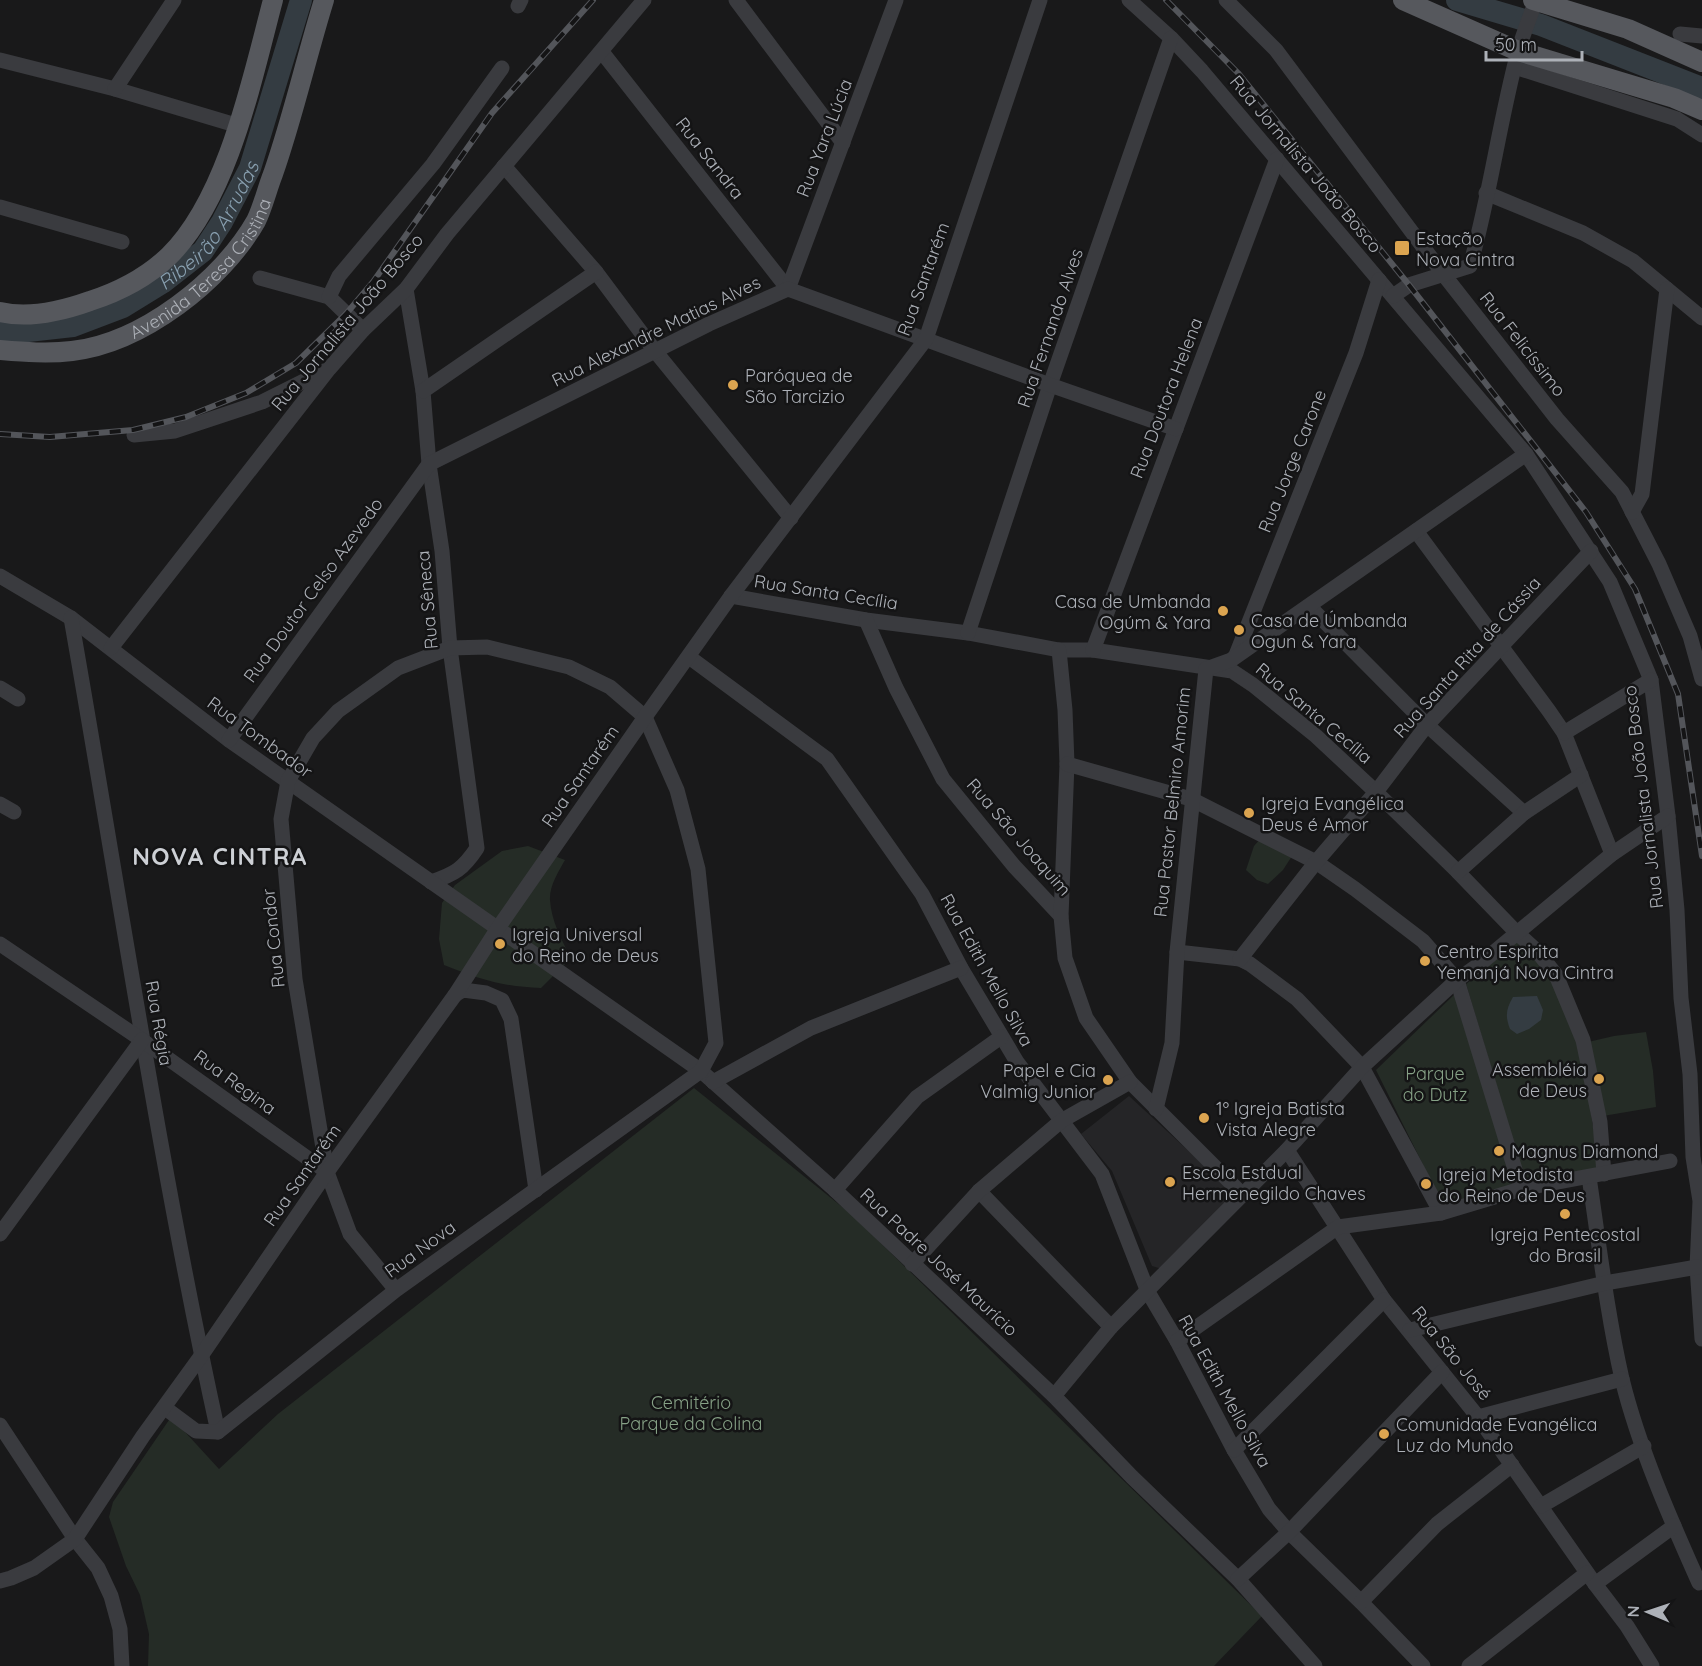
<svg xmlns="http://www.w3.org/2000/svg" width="1702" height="1666" font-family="Quicksand,sans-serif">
	<rect width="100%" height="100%" fill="#19191a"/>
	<!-- built -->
	<polygon fill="#252527" points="1129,1096 1234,1193 1162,1269 1152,1266 1112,1171 1081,1134"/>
	<!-- green -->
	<g fill="#252c26">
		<polygon points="1262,837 1292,856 1283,870 1268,884 1257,880 1246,870 1254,846"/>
		<path d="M528 846 565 860C559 871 549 886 550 900 551 920 562 941 571 958L541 988C504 987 479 979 444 965L439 939 442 903 455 885 502 851Z"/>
		<polygon points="1516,937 1552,979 1581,1050 1600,1171 1521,1186 1497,1087 1466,984 1478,975"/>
		<polygon points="1457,992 1515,1186 1444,1207 1376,1070"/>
		<polygon points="1646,1032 1653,1071 1656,1107 1603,1116 1588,1042 1614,1036"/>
		<polygon points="694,1088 851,1214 1262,1616 1214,1666 148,1666 149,1634 140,1595 126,1566 109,1517 113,1502 169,1420 175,1421 219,1469 278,1414"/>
	</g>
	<!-- water -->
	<path fill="#343c42" d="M1537 996 1543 1010 1541 1020 1529 1029 1517 1034 1510 1029C1505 1016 1506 1009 1513 997Z"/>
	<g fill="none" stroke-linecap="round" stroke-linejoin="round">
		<!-- river -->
		<g stroke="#343c42" stroke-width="22">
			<polyline points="1457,0 1541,25 1702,88"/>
			<path id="s1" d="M0 330 19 332 73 326 123 307 162 283 203 251 222 222 250 168 301 0"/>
		</g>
		<!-- minor -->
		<g stroke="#3a3b3f" stroke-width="15">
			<polyline points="736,0 843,143"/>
			<polyline points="1129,0 1171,38 1202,71 1526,454 1610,582 1651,680 1668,816 1677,910 1681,998 1690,1074 1693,1157 1700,1201 1697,1267 1702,1339"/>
			<polyline points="1226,0 1276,50 1444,275 1557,419 1622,492 1659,564 1690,636 1702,679"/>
			<polyline points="518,6 521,0"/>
			<polyline points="1680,34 1702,36"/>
			<polyline points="602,52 788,289"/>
			<polyline points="0,60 115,89 239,126"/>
			<polyline points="1515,67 1677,119 1702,135"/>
			<polyline points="115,89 174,0"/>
			<polyline points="504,166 596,272 655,351 791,518"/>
			<polyline points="1486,193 1583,233 1633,261 1702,318"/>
			<polyline points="0,207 122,242"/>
			<polyline points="260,278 329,297 363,330"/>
			<path d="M406 289 423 391 429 464 442 551 450 648 477 848C463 869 455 874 431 882"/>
			<polyline points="788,289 896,0"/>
			<path d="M1393 296 1409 285 1470 266C1490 196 1499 123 1518 52 1523 34 1530 17 1536 0"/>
			<polyline points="329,297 339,276 433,164 502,68"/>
			<polyline points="423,391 596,272"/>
			<polyline points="134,435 175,431 262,402 324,371"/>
			<polyline points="1632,512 1642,494 1667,289"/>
			<polyline points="1416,531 1549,711 1564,733 1612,854"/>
			<polyline points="0,576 71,618 229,740 701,1071 835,1190 1054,1396 1132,1477 1238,1579 1315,1666"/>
			<polyline points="731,596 866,620 968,633 1059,650 1093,650 1232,671 1253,685 1316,736 1376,792 1458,872 1516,932 1537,951 1556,975 1583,1040 1600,1122 1604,1174"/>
			<polyline points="1309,606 1427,725 1524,813"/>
			<path d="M71 618C119 890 159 1163 218 1432"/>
			<polyline points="866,620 896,688 943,779 1014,866 1061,916"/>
			<polyline points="968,633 1050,385 1171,38"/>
			<polyline points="111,648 329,369 363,330 406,289 447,234 644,0"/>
			<polyline points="1059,650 1065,710 1067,764 1061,916 1065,958 1086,1018 1130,1082 1243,1195"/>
			<polyline points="1093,650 1277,159"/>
			<polyline points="1236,655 1356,353 1379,280"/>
			<polyline points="689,657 827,759 922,894 961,968 1017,1062 1102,1174 1148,1292 1177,1341 1234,1450 1269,1509 1289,1532 1361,1602 1423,1666"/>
			<polyline points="0,688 18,699"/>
			<polyline points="1564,733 1651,680"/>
			<polyline points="229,740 429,464 709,324 788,289 1050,385 1176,429"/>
			<polyline points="1067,764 1191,799 1316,862 1355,889 1423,941 1457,980 1521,1189"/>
			<polyline points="0,804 14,812"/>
			<polyline points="1458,872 1524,813 1581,775"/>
			<polyline points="0,944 142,1040 327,1172"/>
			<polyline points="1177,952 1240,959 1250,964 1297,999 1362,1067 1441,1213"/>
			<polyline points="1240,959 1316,862 1376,792 1427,725 1591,551"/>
			<polyline points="455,995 463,990 486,993 502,1000 511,1019 536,1190"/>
			<polyline points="713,1082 811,1028 961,968"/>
			<polyline points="1156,1109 1172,1043 1177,952 1206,669 1231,660 1526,454"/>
			<polyline points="1287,1150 1384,1300 1478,1417 1595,1584 1627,1626 1652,1666"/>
			<path d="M1589 1177C1599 1244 1607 1313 1622 1379 1639 1448 1670 1518 1699 1583"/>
			<polyline points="835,1190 917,1097 1001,1037"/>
			<polyline points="979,1191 1111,1327"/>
			<polyline points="0,1234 142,1040"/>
			<polyline points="912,1264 979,1191 1061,1121 1130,1082"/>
			<polyline points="1410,1330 1605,1283 1697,1267"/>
			<polyline points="1177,1341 1338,1227 1441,1213 1521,1189 1670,1161"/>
			<polyline points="1054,1396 1111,1327 1287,1150 1362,1067 1457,980 1481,963 1612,854 1668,816"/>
			<polyline points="165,1408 196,1431 218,1432 396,1290 701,1071 716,1043 698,869 677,790 645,717 610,687 569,667 487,647 450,648 398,668 338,711 313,738 288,781 281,819 295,979 327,1172 350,1234 396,1290"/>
			<polyline points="1478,1417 1622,1379"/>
			<polyline points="0,1425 75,1539 98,1568 111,1596 120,1629 122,1666"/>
			<polyline points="1234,1450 1384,1300"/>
			<polyline points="1541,1506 1644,1446"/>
			<polyline points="1238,1579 1289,1532 1442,1372"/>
			<polyline points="0,1581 11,1578 34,1568 75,1539 143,1436 201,1356 327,1172 455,995 498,928 645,717 731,596 926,339 1040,0"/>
			<polyline points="1595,1584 1674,1526"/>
			<polyline points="1361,1602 1437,1524 1512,1465"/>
			<polyline points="1469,1666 1587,1573"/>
		</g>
		<!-- major -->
		<g stroke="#56585d" stroke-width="20">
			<polyline points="1403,0 1518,51 1674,98 1702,110"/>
			<polyline points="1533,0 1628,29 1702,62"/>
			<path d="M0 312C29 319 62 311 90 301 118 292 147 277 169 256 228 198 252 79 273 0"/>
			<path id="s2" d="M0 350C24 352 48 354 72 351 142 343 222 281 256 221 263 207 267 189 273 174 293 117 306 58 324 0"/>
		</g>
		<!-- rail casing -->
		<g stroke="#53555a" stroke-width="6">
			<g id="rail">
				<polyline points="1166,0 1238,73 1409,285 1586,512 1635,589 1678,694 1702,856"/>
				<polyline points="0,434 50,437 133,430 186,417 246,393 296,363 346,314 373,282 492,113 593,0"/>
			</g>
		</g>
		<!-- rail -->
		<use href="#rail" stroke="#141415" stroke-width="4" stroke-dasharray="11" stroke-linecap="butt"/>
	</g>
	<!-- markers -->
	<g fill="#dba450" stroke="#141415" stroke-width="2">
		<rect x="1394" y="240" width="16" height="16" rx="3"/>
		<circle cx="733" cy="385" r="6"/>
		<circle cx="1223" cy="611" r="6"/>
		<circle cx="1239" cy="630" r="6"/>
		<circle cx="1249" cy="813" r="6"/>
		<circle cx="500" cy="944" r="6"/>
		<circle cx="1425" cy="961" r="6"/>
		<circle cx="1599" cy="1079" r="6"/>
		<circle cx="1108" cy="1080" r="6"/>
		<circle cx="1204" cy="1118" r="6"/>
		<circle cx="1499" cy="1151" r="6"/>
		<circle cx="1170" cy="1182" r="6"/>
		<circle cx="1426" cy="1184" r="6"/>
		<circle cx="1565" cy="1214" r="6"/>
		<circle cx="1384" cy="1434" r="6"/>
	</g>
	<g text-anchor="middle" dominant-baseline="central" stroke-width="5" stroke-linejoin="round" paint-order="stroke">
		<!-- street labels -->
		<g font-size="18" fill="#adb1b8" stroke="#141415">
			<text transform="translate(824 138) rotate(-69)">Rua Yara Lúcia</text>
			<text transform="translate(710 158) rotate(52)">Rua Sandra</text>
			<text transform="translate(1306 164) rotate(50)">Rua Jornalista João Bosco</text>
			<text stroke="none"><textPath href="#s2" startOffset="231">Avenida Teresa Cristina</textPath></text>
			<text transform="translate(923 279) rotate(-70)">Rua Santarém</text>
			<text transform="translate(347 322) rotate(-50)">Rua Jornalista João Bosco</text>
			<text transform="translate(1050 328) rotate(-71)">Rua Fernando Alves</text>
			<text transform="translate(656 331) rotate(-26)">Rua Alexandre Matias Alves</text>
			<text transform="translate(1523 344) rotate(52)">Rua Felicíssimo</text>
			<text transform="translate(1166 398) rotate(-69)">Rua Doutora Helena</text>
			<text transform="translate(1292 461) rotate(-68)">Rua Jorge Carone</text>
			<text transform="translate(313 590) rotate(-54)">Rua Doutor Celso Azevedo</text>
			<text transform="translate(826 592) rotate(9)">Rua Santa Cecília</text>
			<text transform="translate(427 600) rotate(-95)">Rua Sêneca</text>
			<text transform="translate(1467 657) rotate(-48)">Rua Santa Rita de Cássia</text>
			<text transform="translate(1314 713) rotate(40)">Rua Santa Cecília</text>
			<text transform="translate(260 737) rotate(36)">Rua Tombador</text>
			<text transform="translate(580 776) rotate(-55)">Rua Santarém</text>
			<text transform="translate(1643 797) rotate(-97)">Rua Jornalista João Bosco</text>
			<text transform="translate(1172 802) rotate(-84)">Rua Pastor Belmiro Amorim</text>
			<text transform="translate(1019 837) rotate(49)">Rua São Joaquim</text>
			<text transform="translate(273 938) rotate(-96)">Rua Condor</text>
			<text transform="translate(987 970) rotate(61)">Rua Edith Mello Silva</text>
			<text transform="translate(159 1023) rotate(80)">Rua Régia</text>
			<text transform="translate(235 1082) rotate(36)">Rua Regina</text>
			<text transform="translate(302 1175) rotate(-55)">Rua Santarém</text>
			<text transform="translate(420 1249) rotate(-36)">Rua Nova</text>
			<text transform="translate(939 1262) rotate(43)">Rua Padre José Maurício</text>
			<text transform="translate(1452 1353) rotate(51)">Rua São José</text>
			<text transform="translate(1225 1391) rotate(61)">Rua Edith Mello Silva</text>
		</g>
		<!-- poi labels -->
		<g font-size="18" fill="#adb1b8" stroke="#141415" text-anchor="start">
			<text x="1416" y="238">Estação<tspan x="1416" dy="21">Nova Cintra</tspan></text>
			<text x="745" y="375">Paróquea de<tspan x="745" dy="21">São Tarcizio</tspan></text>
			<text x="1211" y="601" text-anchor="end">Casa de Umbanda<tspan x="1211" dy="21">Ogúm &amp; Yara</tspan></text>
			<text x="1251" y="620">Casa de Úmbanda<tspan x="1251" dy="21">Ogun &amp; Yara</tspan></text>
			<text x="1261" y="803">Igreja Evangélica<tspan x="1261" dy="21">Deus é Amor</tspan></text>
			<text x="512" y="934">Igreja Universal<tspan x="512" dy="21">do Reino de Deus</tspan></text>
			<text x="1437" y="951">Centro Espirita<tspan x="1437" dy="21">Yemanjá Nova Cintra</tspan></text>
			<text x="1587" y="1069" text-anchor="end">Assembléia<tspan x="1587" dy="21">de Deus</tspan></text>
			<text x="1096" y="1070" text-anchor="end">Papel e Cia<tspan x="1096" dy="21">Valmig Junior</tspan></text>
			<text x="1216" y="1108">1º Igreja Batista<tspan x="1216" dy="21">Vista Alegre</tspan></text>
			<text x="1511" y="1151">Magnus Diamond</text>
			<text x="1182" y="1172">Escola Estdual<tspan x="1182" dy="21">Hermenegildo Chaves</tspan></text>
			<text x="1438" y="1174">Igreja Metodista<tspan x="1438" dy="21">do Reino de Deus</tspan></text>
			<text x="1565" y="1234" text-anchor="middle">Igreja Pentecostal<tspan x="1565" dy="21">do Brasil</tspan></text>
			<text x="1396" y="1424">Comunidade Evangélica<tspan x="1396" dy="21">Luz do Mundo</tspan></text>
		</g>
		<!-- park labels -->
		<g font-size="18" fill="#86a186" stroke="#141415">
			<text x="1435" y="1073">Parque<tspan x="1435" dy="21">do Dutz</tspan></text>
			<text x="691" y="1402">Cemitério<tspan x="691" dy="21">Parque da Colina</tspan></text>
		</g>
		<!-- water labels -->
		<g font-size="20" font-style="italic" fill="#889faf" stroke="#141415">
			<text stroke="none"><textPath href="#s1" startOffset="248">Ribeirão Arrudas</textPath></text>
		</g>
		<!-- district labels -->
		<g font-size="24" font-weight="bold" letter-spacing="1.5" fill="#cdd0d5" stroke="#141415">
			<text x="220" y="856">NOVA CINTRA</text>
		</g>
	</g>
	<!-- north arrow -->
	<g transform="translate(1648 1612) rotate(272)" stroke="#141415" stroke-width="4.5" paint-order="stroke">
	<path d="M0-4.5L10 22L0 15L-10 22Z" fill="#adb1b8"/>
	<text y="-9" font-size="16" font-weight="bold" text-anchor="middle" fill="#adb1b8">N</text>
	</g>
	<!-- scale -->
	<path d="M1486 51v9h96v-9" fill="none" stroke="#adb1b8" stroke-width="3"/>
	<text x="1495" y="51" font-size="18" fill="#adb1b8" stroke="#141415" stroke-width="4.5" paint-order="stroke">50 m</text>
</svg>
